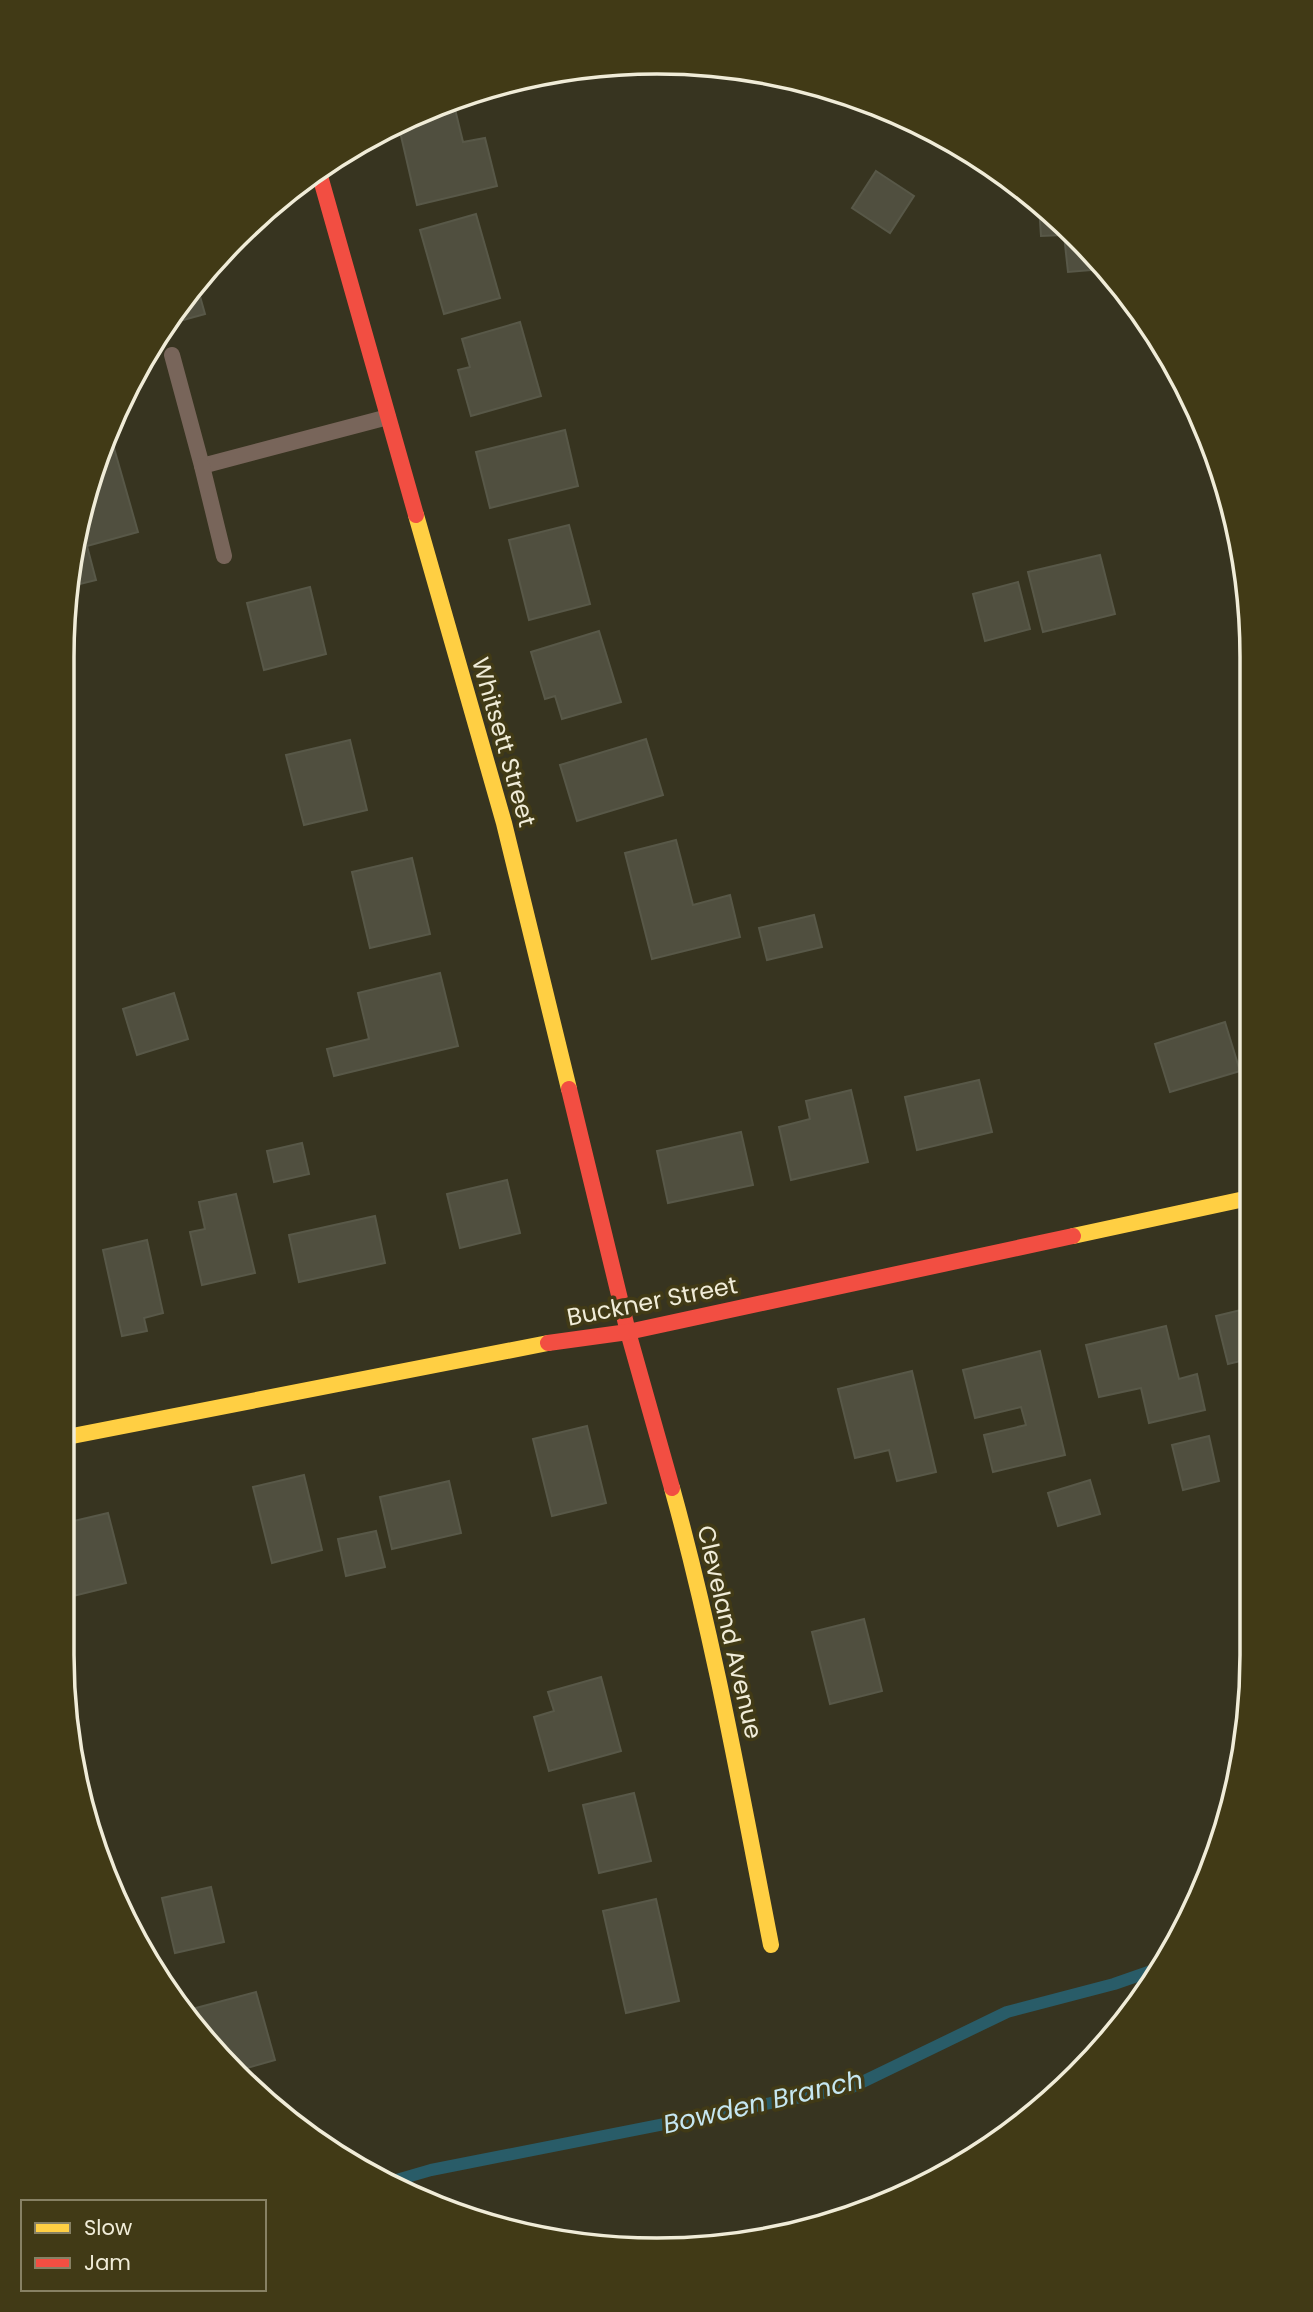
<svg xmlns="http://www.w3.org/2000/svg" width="1313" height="2312" font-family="Poppins,sans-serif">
	<rect width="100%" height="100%" fill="#373420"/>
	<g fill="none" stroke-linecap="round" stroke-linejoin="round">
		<!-- stream -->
		<polyline stroke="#295c68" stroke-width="12" points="393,2181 431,2170 852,2087 1007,2012 1114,1984 1160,1968"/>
	</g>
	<!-- building -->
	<g fill="#504f3f" stroke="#585848" stroke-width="2">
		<polygon points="455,109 463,142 485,138 497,186 417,205 398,123"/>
		<polygon points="876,171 914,196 890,233 852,208"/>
		<polygon points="1039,206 1077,235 1105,269 1068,272 1064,235 1041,236"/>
		<polygon points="476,214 500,298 444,314 420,230"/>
		<polygon points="196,282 205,314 165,325"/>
		<polygon points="520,322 541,396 471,416 458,370 470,367 462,339"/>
		<polygon points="565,430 578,486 490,508 476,452"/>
		<polygon points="110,434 138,532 87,546 96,580 68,587 82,502"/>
		<polygon points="569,525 590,604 529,620 509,540"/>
		<polygon points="1100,555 1115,614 1043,632 1028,572"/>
		<polygon points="1018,582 1030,629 985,641 973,594"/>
		<polygon points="310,587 326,654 264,670 247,603"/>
		<polygon points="599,631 621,702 562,719 555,696 545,699 531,652"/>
		<polygon points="646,739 663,795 577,821 560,765"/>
		<polygon points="350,740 367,810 304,825 286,755"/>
		<polygon points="676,840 693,905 730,895 740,937 652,959 625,853"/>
		<polygon points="412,858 430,934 370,948 352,872"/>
		<polygon points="814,915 822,947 767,960 759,928"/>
		<polygon points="440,973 458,1046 334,1076 327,1049 369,1039 358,993"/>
		<polygon points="174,993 188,1039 137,1055 123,1009"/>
		<polygon points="1225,1022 1240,1071 1170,1092 1155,1044"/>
		<polygon points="979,1080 992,1132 917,1150 905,1097"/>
		<polygon points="851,1090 868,1162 791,1180 779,1127 810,1119 806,1101"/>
		<polygon points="741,1132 753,1185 668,1203 657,1151"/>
		<polygon points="302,1143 309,1174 274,1182 267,1151"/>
		<polygon points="507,1180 520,1233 460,1248 447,1194"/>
		<polygon points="236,1194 255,1273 202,1285 190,1232 205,1229 199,1202"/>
		<polygon points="375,1216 385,1263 299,1282 289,1235"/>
		<polygon points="147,1240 163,1313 144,1318 147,1331 122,1336 103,1250"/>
		<polygon points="62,1307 70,1339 62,1341"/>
		<polygon points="1249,1308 1249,1359 1228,1364 1216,1316"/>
		<polygon points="1166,1326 1179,1379 1197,1374 1205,1410 1149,1423 1141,1388 1099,1397 1086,1345"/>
		<polygon points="1040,1351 1065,1455 993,1472 984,1435 1026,1425 1021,1407 975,1418 963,1370"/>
		<polygon points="912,1371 936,1472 897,1481 889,1450 855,1458 838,1389"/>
		<polygon points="587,1426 606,1503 552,1516 533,1439"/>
		<polygon points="1209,1436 1219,1481 1183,1490 1172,1445"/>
		<polygon points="304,1475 322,1550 272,1563 253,1487"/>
		<polygon points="1090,1480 1100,1514 1058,1526 1048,1493"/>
		<polygon points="449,1481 461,1533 392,1549 380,1497"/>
		<polygon points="108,1513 126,1583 61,1599 61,1524"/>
		<polygon points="376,1531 385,1567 346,1576 338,1539"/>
		<polygon points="864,1619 882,1691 830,1704 812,1632"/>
		<polygon points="601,1677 621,1751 549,1771 534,1717 554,1711 548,1692"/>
		<polygon points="634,1793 651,1861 599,1873 583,1805"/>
		<polygon points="211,1887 224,1942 175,1953 162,1898"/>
		<polygon points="656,1899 679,2001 626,2013 603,1911"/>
		<polygon points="256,1992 275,2060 240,2070 197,2030 192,2009"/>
	</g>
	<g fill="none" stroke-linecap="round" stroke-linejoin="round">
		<!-- lane -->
		<g stroke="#78655a" stroke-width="16">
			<polyline points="172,355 202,466 388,417"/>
			<polyline points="202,466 224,556"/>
		</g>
		<!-- slow -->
		<g stroke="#ffcf43" stroke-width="16">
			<polyline points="416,515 504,823 569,1089"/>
			<polyline points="1073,1236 1249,1198"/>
			<polyline points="62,1438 548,1343"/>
			<path d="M672 1488C714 1639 741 1792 771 1945"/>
		</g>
		<!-- jam -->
		<g stroke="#f24e42" stroke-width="16">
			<polyline points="318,169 416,515"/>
			<polyline points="569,1089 628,1332 672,1488"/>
			<polyline points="548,1343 628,1332 1073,1236"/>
		</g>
	</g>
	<g text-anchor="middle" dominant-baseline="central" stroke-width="7" stroke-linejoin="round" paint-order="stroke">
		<!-- street labels -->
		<g font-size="24" fill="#f0ecd8" stroke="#413a16">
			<text transform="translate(504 742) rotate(74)">Whitsett Street</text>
			<text transform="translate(652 1301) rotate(-11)">Buckner Street</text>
			<text transform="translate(730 1632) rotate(77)">Cleveland Avenue</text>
		</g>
		<!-- water labels -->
		<g font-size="26" font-style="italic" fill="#c6e7f1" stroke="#413a16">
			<text transform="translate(763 2102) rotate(-13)">Bowden Branch</text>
		</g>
	</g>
	<!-- crop -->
	<path d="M0 0H1313V2312H0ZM657 74H657A583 583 0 0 1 1240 657V1655A583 583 0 0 1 657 2238H657A583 583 0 0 1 74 1655V657A583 583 0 0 1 657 74Z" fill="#413a16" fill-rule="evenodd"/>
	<path fill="none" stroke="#f0ecd8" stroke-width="3.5" d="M657 74H657A583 583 0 0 1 1240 657V1655A583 583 0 0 1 657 2238H657A583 583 0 0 1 74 1655V657A583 583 0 0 1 657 74Z"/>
	<!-- legend -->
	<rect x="21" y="2200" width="245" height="91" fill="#413a16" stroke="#878164" stroke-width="2"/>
	<rect x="35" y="2223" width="35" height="10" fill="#ffcf43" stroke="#878164" stroke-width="2"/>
	<text x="84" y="2235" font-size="21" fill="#f0ecd8">Slow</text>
	<rect x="35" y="2258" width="35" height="10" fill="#f24e42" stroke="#878164" stroke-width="2"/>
	<text x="84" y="2270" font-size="21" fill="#f0ecd8">Jam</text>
</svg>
